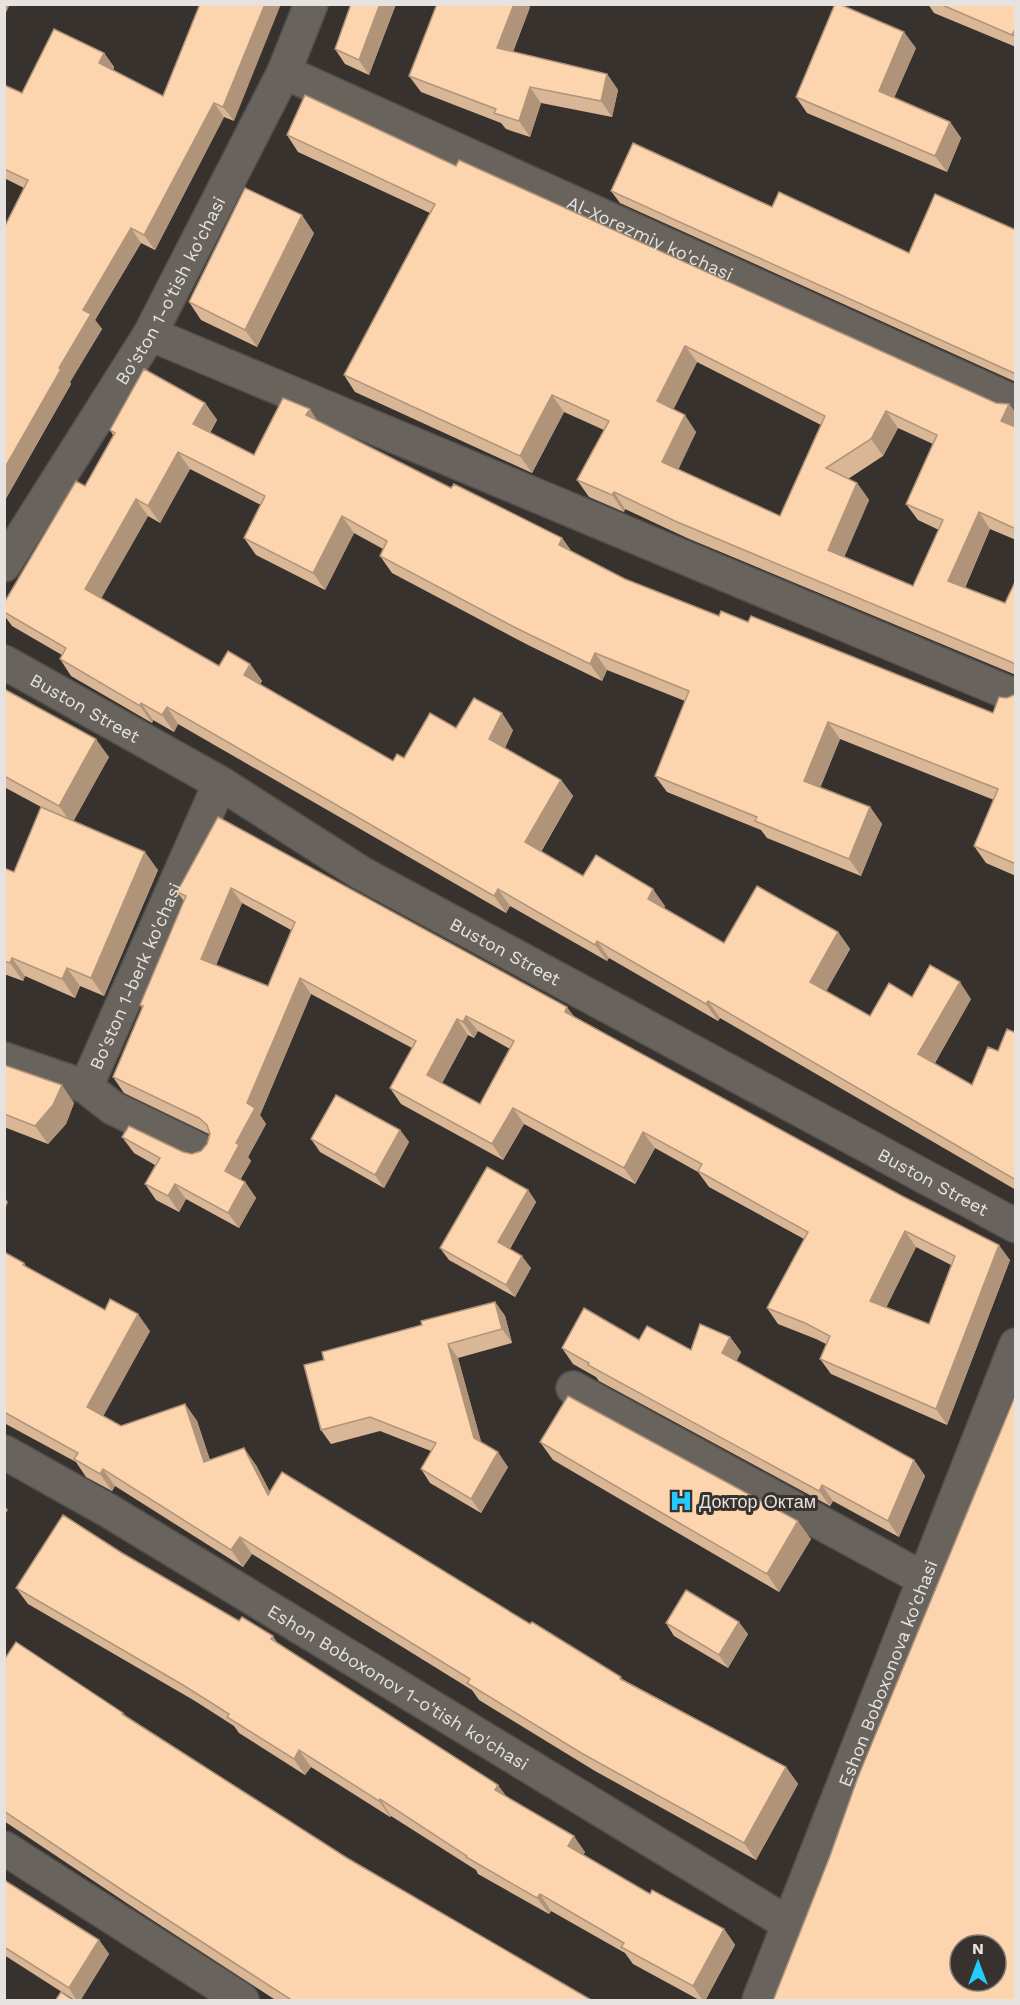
<svg xmlns="http://www.w3.org/2000/svg" width="1020" height="2005" font-family="'Work Sans',sans-serif">
	<rect width="100%" height="100%" fill="#37322d"/>
	<g fill="none" stroke-linecap="round" stroke-linejoin="round">
		<!-- minor casing -->
		<g stroke="#524e4a" stroke-width="36">
			<g id="minor">
				<path id="s1" d="M284 72 1016 403"/>
				<polyline points="150,334 1016,696"/>
				<path id="s2" d="M4 565 150 334 284 72 311 4"/>
				<path id="s3" d="M4 662 220 783 361 873 1016 1226"/>
				<path id="s4" d="M4 1059 86 1087 220 783"/>
				<polyline points="86,1087 113,1108 202,1151"/>
				<polyline points="573,1388 924,1579"/>
				<path id="s5" d="M4 1452 109 1511 789 1924"/>
				<polyline points="4,1848 242,2000"/>
				<path id="s6" d="M759 2000 1016 1345"/>
			</g>
		</g>
		<!-- minor -->
		<use href="#minor" stroke="#69635d" stroke-width="33"/>
	</g>
	<!-- wall -->
	<g fill="#d9b696" fill-rule="evenodd">
		<polygon points="200,4 234,121 224,117 155,250 141,243 95,320 102,329 70,382 71,384 4,502 24,188 6,179 4,177 4,85 22,93 104,53 114,67 113,71 163,96"/>
		<polygon points="351,4 396,4 369,75 345,64 335,49"/>
		<polygon points="928,4 1016,4 1016,47 934,13"/>
		<polygon points="530,7 513,52 607,74 618,90 612,117 541,103 530,137 506,129 501,123 421,92 409,76"/>
		<polygon points="916,48 894,98 950,122 961,138 947,172 807,113 796,97"/>
		<path d="M287 135 456 166 996 403 1009 404 1016 414V540L990 529 965 588 1005 603 1016 580V675L687 538 625 509 624 512 589 497 577 480 604 430 564 412 532 473 355 392 344 375 430 213 298 152ZM697 362 821 425 780 516 678 469 696 432 673 410ZM898 428 933 444 906 504 918 520 939 530 913 586 844 557 869 500 857 483 848 479 883 456Z"/>
		<polygon points="611,191 772,207 909,253 1016,230 1016,382 620,203"/>
		<polygon points="314,233 257,347 201,320 189,302"/>
		<polygon points="205,403 217,420 210,433 254,455 317,420 451,488 562,538 572,552 625,579 719,616 748,622 993,713 1007,698 1016,694 1016,876 986,863 974,846 994,800 840,739 820,788 870,807 882,824 861,876 767,838 761,830 667,792 655,776 685,701 607,670 602,681 528,645 392,573 380,556 383,549 354,533 325,590 256,555 244,538 261,505 190,469 160,523 148,516 101,598 219,666 250,664 262,681 260,684 393,761 404,758 456,728 513,730 505,748 561,780 573,796 541,852 583,876 665,906 664,908 724,943 838,932 850,949 826,991 870,1016 912,997 971,999 935,1063 972,1085 998,1051 1016,1033 1016,1190 720,1018 718,1021 609,958 607,961 510,906 506,913 178,724 174,732 153,720 152,723 71,676 60,659 62,655 12,626 4,615 4,603 85,486 113,435 110,430"/>
		<polygon points="4,689 109,757 73,821 158,870 104,996 80,986 75,998 25,976 23,981 4,974 4,868 14,872 43,808 4,787"/>
		<path d="M218 817 1010 1260 947 1425 831 1374 820 1359 826 1344 816 1339 778 1324 767 1308 804 1239 709 1187 698 1172 655 1148 635 1184 524 1124 503 1160 401 1104 390 1088 412 1048 311 994 260 1115 266 1124 248 1157 251 1161 240 1180 245 1182 256 1198 239 1228 186 1199 179 1212 156 1200 145 1184 155 1165 134 1153 122 1137 192 1154 201 1151 207 1144 209 1134 124 1093 113 1077 142 1008 140 1005 184 901 177 892ZM242 903 291 930 268 986 216 965ZM478 1031 510 1049 480 1104 442 1083 468 1035 474 1038ZM916 1247 951 1265 929 1324 886 1308Z"/>
		<polygon points="4,1065 74,1103 66,1124 48,1144 4,1127"/>
		<polygon points="400,1130 409,1142 384,1188 320,1152 311,1139"/>
		<polygon points="528,1190 536,1202 510,1249 531,1268 515,1297 449,1260 440,1248"/>
		<polygon points="4,1252 24,1263 27,1268 105,1310 150,1331 103,1416 121,1426 185,1404 197,1421 210,1460 256,1465 270,1492 530,1624 624,1680 786,1767 798,1784 756,1860 595,1771 479,1700 472,1690 252,1554 243,1567 115,1486 112,1491 86,1477 76,1462 4,1423"/>
		<polygon points="495,1302 505,1316 512,1343 458,1358 481,1442 508,1467 481,1513 430,1483 421,1469 431,1451 380,1431 331,1444 321,1430 422,1325"/>
		<polygon points="730,1337 741,1352 736,1361 914,1460 925,1476 899,1537 833,1501 830,1506 599,1381 596,1377 573,1364 562,1348 639,1340 691,1350"/>
		<polygon points="540,1442 811,1539 779,1592 553,1460"/>
		<polygon points="122,1553 278,1644 508,1798 585,1852 583,1855 650,1894 724,1929 735,1945 705,2001 701,2001 633,1964 625,1953 551,1911 549,1914 478,1874 476,1870 391,1816 390,1817 311,1767 305,1775 239,1733 234,1726 195,1701 28,1604 16,1588"/>
		<polygon points="666,1623 748,1634 728,1668 674,1636"/>
		<polygon points="4,1660 123,1713 126,1716 347,1858 593,2001 277,2001 140,1912 4,1821"/>
		<polygon points="4,1880 99,1940 109,1954 80,2001 76,2001 4,1955"/>
	</g>
	<!-- shaded-wall -->
	<g fill="#b0947a">
		<polygon points="4,4 10,4 4,17"/>
		<polygon points="265,4 281,4 234,121 223,107"/>
		<polygon points="380,4 396,4 369,75 359,60"/>
		<polygon points="514,4 528,4 530,7 508,64 497,48"/>
		<polygon points="1016,27 1016,40 1012,35"/>
		<polygon points="904,32 916,48 890,107 879,91"/>
		<polygon points="104,53 114,67 109,78 99,63"/>
		<polygon points="607,74 618,90 612,117 601,101"/>
		<polygon points="530,87 541,103 530,137 519,121"/>
		<polygon points="214,103 224,117 155,250 144,235"/>
		<polygon points="950,122 961,138 947,172 935,156"/>
		<polygon points="302,215 314,233 257,347 245,330"/>
		<polygon points="131,228 141,243 95,320 102,329 70,382 71,384 4,502 4,469 59,368 83,310"/>
		<polygon points="685,346 697,362 669,418 657,401"/>
		<polygon points="552,395 564,412 532,473 520,456"/>
		<polygon points="205,403 217,420 205,441 193,424"/>
		<polygon points="1009,404 1016,414 1016,431 1001,421"/>
		<polygon points="310,409 321,426 306,415"/>
		<polygon points="886,411 898,428 883,456 871,439"/>
		<polygon points="685,415 696,432 674,479 662,462"/>
		<polygon points="178,452 190,469 160,523 148,506"/>
		<polygon points="857,483 869,500 840,567 828,550"/>
		<polygon points="614,492 625,509 624,512 612,495"/>
		<polygon points="136,499 148,516 97,606 85,589"/>
		<polygon points="979,512 990,529 960,598 948,581"/>
		<polygon points="342,516 354,533 325,590 313,573"/>
		<polygon points="562,538 574,555 559,545"/>
		<polygon points="595,653 607,670 602,681 590,664"/>
		<polygon points="250,664 262,681 256,692 244,675"/>
		<polygon points="141,703 153,720 152,723 140,706"/>
		<polygon points="167,707 178,724 174,732 162,715"/>
		<polygon points="502,713 513,730 501,756 489,739"/>
		<polygon points="828,722 840,739 816,798 804,781"/>
		<polygon points="96,739 109,757 72,824 59,806"/>
		<polygon points="561,780 573,796 536,859 525,842"/>
		<polygon points="870,807 882,824 861,876 849,859"/>
		<polygon points="145,852 158,870 104,996 91,978"/>
		<polygon points="231,888 242,903 212,975 201,959"/>
		<polygon points="498,889 510,906 506,913 494,896"/>
		<polygon points="653,889 665,906 660,915 648,899"/>
		<polygon points="838,932 850,949 822,999 810,982"/>
		<polygon points="597,941 609,958 607,961 595,945"/>
		<polygon points="12,958 25,976 23,981 10,963"/>
		<polygon points="67,968 80,986 75,998 62,979"/>
		<polygon points="300,978 311,994 260,1115 266,1124 248,1157 251,1161 236,1187 225,1171 236,1143 247,1103"/>
		<polygon points="960,982 971,999 930,1071 918,1054"/>
		<polygon points="708,1001 720,1018 718,1021 706,1004"/>
		<polygon points="567,1007 579,1023 565,1012"/>
		<polygon points="466,1016 478,1031 474,1038 463,1022"/>
		<polygon points="457,1019 468,1035 438,1091 427,1075"/>
		<polygon points="62,1085 74,1103 66,1124 48,1144 35,1126"/>
		<polygon points="513,1108 524,1124 503,1160 492,1144"/>
		<polygon points="400,1130 409,1142 384,1188 375,1175"/>
		<polygon points="643,1132 655,1148 635,1184 624,1168"/>
		<polygon points="245,1182 256,1198 239,1228 228,1213"/>
		<polygon points="175,1184 186,1199 179,1212 168,1196"/>
		<polygon points="528,1190 536,1202 506,1255 498,1242"/>
		<polygon points="4,1197 8,1202 4,1211"/>
		<polygon points="905,1231 916,1247 881,1317 870,1301"/>
		<polygon points="999,1245 1010,1260 947,1425 936,1409"/>
		<polygon points="522,1256 531,1268 515,1297 506,1285"/>
		<polygon points="495,1302 505,1316 512,1343 502,1329"/>
		<polygon points="138,1314 150,1331 99,1424 87,1407"/>
		<polygon points="730,1337 741,1352 733,1369 722,1353"/>
		<polygon points="448,1344 458,1358 484,1452 474,1438"/>
		<polygon points="185,1404 197,1421 216,1479 204,1462"/>
		<polygon points="244,1448 256,1465 280,1512 268,1495"/>
		<polygon points="498,1452 508,1467 481,1513 471,1499"/>
		<polygon points="914,1460 925,1476 899,1537 888,1521"/>
		<polygon points="103,1469 115,1486 112,1491 100,1474"/>
		<polygon points="822,1485 833,1501 830,1506 819,1491"/>
		<polygon points="4,1505 8,1510 4,1515"/>
		<polygon points="798,1521 811,1539 779,1592 767,1574"/>
		<polygon points="240,1537 252,1554 243,1567 231,1550"/>
		<polygon points="739,1622 748,1634 728,1668 719,1655"/>
		<polygon points="273,1636 284,1653 271,1639"/>
		<polygon points="299,1750 311,1767 305,1775 294,1759"/>
		<polygon points="786,1767 798,1784 756,1860 744,1843"/>
		<polygon points="498,1785 510,1801 495,1790"/>
		<polygon points="380,1799 391,1816 390,1817 379,1801"/>
		<polygon points="574,1836 585,1852 579,1862 568,1846"/>
		<polygon points="540,1894 551,1911 549,1914 537,1898"/>
		<polygon points="724,1929 735,1945 705,2001 703,2001 693,1986"/>
		<polygon points="99,1940 109,1954 80,2001 77,2001 69,1988"/>
	</g>
	<!-- building -->
	<g fill="#fcd4ae" stroke="#b0947a" stroke-width="1.5" fill-rule="evenodd">
		<polygon points="200,4 265,4 223,107 214,103 144,235 131,228 83,310 91,314 59,368 61,369 4,469 4,228 28,180 4,169 4,85 22,93 54,29 104,53 99,63 163,96"/>
		<polygon points="351,4 380,4 359,60 335,49"/>
		<polygon points="437,4 514,4 497,48 607,74 601,101 530,87 519,121 494,113 496,109 409,76"/>
		<polygon points="835,4 839,4 904,32 879,91 950,122 935,156 796,97"/>
		<polygon points="940,4 1016,4 1016,27 1012,35"/>
		<path d="M305 95 456 166 459 160 996 403 1009 404 1001 421 1016 427V529L979 512 948 581 1005 603 1016 580V665L1011 662 675 521 614 492 612 495 577 480 609 421 552 395 520 456 344 375 435 204 287 135ZM685 346 825 416 780 516 662 462 685 415 657 401ZM886 411 937 435 906 504 943 520 913 586 828 550 857 483 826 468 871 439Z"/>
		<polygon points="633,143 772,207 779,192 909,253 935,194 1016,230 1016,374 611,191"/>
		<polygon points="245,188 302,215 245,330 189,302"/>
		<polygon points="144,369 205,403 193,424 254,455 283,398 310,409 306,415 451,488 454,484 562,538 559,545 625,579 719,616 721,611 748,622 751,616 993,713 999,697 1007,698 1016,694 1016,864 974,846 998,789 828,722 804,781 870,807 849,859 755,821 757,817 655,776 689,691 595,653 590,664 516,628 380,556 387,541 342,516 313,573 244,538 265,496 178,452 148,506 136,499 85,589 219,666 228,651 250,664 244,675 393,761 397,754 404,758 430,713 456,728 474,698 502,713 489,739 561,780 525,842 583,876 596,855 653,889 648,899 724,943 757,886 838,932 810,982 870,1016 889,983 912,997 930,965 960,982 918,1054 972,1085 988,1047 998,1051 1007,1029 1016,1033 1016,1180 708,1001 706,1004 597,941 595,945 498,889 494,896 167,707 162,715 141,703 140,706 60,659 66,648 4,612 4,603 76,481 85,486 115,433 110,430"/>
		<polygon points="4,689 96,739 59,806 4,776"/>
		<polygon points="41,807 145,852 91,978 67,968 62,979 12,958 10,963 4,961 4,868 14,872"/>
		<path d="M218 817 567 1007 565 1012 902 1196 999 1245 936 1409 820 1359 830 1336 805 1323 767 1308 808 1232 698 1171 702 1164 643 1132 624 1168 513 1108 492 1144 390 1088 416 1041 300 978 247 1103 255 1108 236 1143 239 1145 225 1171 245 1182 228 1213 175 1184 168 1196 145 1184 160 1158 122 1137 129 1126 183 1152 192 1154 201 1151 207 1144 210 1134 207 1125 199 1118 113 1077 143 1006 140 1005 186 896 177 892ZM231 888 295 922 268 986 201 959ZM466 1016 514 1041 480 1104 427 1075 457 1019 463 1022ZM905 1231 955 1256 929 1324 870 1301Z"/>
		<polygon points="4,1065 62,1085 53,1105 35,1126 4,1114"/>
		<polygon points="336,1095 400,1130 375,1175 311,1139"/>
		<polygon points="487,1167 528,1190 498,1242 522,1256 506,1285 440,1248"/>
		<polygon points="4,1252 24,1263 23,1265 105,1310 110,1299 138,1314 87,1407 121,1426 185,1404 204,1462 244,1448 268,1495 282,1472 530,1624 532,1622 621,1677 620,1679 786,1767 744,1843 583,1754 467,1683 470,1679 240,1537 231,1550 103,1469 100,1474 74,1459 78,1453 4,1412"/>
		<polygon points="495,1302 502,1329 448,1344 474,1438 498,1452 471,1499 421,1469 436,1443 370,1417 321,1430 304,1365 324,1360 322,1352 422,1325 421,1321"/>
		<polygon points="584,1308 639,1340 647,1326 691,1350 700,1324 730,1337 722,1353 914,1460 888,1521 822,1485 819,1491 588,1365 589,1363 562,1348"/>
		<path d="M1016 1394V2001H773L830 1856 858 1777ZM960 1945H996V1981H960Z"/>
		<polygon points="568,1396 798,1521 767,1574 540,1442"/>
		<polygon points="63,1515 122,1553 239,1621 242,1617 273,1636 271,1639 498,1785 495,1790 574,1836 568,1846 650,1894 652,1890 724,1929 693,1986 621,1947 624,1943 540,1894 537,1898 466,1857 467,1856 380,1799 379,1801 299,1750 294,1759 227,1717 229,1714 183,1685 16,1588"/>
		<polygon points="686,1590 739,1622 719,1655 666,1623"/>
		<polygon points="16,1642 123,1713 122,1714 347,1858 593,2001 293,2001 128,1894 4,1811 4,1660"/>
		<polygon points="4,1880 99,1940 69,1988 4,1947"/>
		<polygon points="61,1992 74,2001 55,2001"/>
	</g>
	<!-- icons -->
	<defs>
		<g id="hospital-bare" transform="scale(1.8)"><path d="M-5-5h3v3.5h4V-5h3V5h-3V1.5h-4V5h-3Z" fill="#24c9fe" stroke="#37322d" stroke-width="2.5" paint-order="stroke"/></g>
	</defs>
	<g fill-rule="evenodd">
		<use href="#hospital-bare" x="681" y="1501"/>
	</g>
	<g text-anchor="middle" dominant-baseline="central" stroke-width="6" stroke-linejoin="round" paint-order="stroke">
		<!-- street labels -->
		<g font-size="18" fill="#e5e2df" stroke="#37322d">
			<text stroke="none"><textPath href="#s1" startOffset="402">Al-Xorezmiy ko'chasi</textPath></text>
			<text stroke="none"><textPath href="#s2" startOffset="321">Bo'ston 1-o'tish ko'chasi</textPath></text>
			<text stroke="none"><textPath href="#s3" startOffset="93">Buston Street</textPath></text>
			<text stroke="none"><textPath href="#s3" startOffset="579">Buston Street</textPath></text>
			<text stroke="none"><textPath href="#s4" startOffset="208">Bo'ston 1-berk ko'chasi</textPath></text>
			<text stroke="none"><textPath href="#s3" startOffset="1065">Buston Street</textPath></text>
			<text stroke="none"><textPath href="#s6" startOffset="351">Eshon Boboxonova ko'chasi</textPath></text>
			<text stroke="none"><textPath href="#s5" startOffset="459">Eshon Boboxonov 1-o'tish ko'chasi</textPath></text>
		</g>
		<!-- poi labels -->
		<g font-size="18" fill="#e5e2df" stroke="#37322d" text-anchor="start">
			<text x="699" y="1501">Доктор Октам</text>
		</g>
	</g>
	<!-- border -->
	<rect width="1020" height="2005" fill="none" stroke="#e5e2df" stroke-width="12"/>
	<!-- north arrow -->
	<g transform="translate(978 1963)"><circle r="28" fill="#37322d" stroke="#7d7874" stroke-width="1.5"/>
	<path d="M0-4.5L10 22L0 15L-10 22Z" fill="#24c9fe"/>
	<text y="-9" font-size="16" font-weight="bold" text-anchor="middle" fill="#e5e2df">N</text>
	</g>
</svg>
